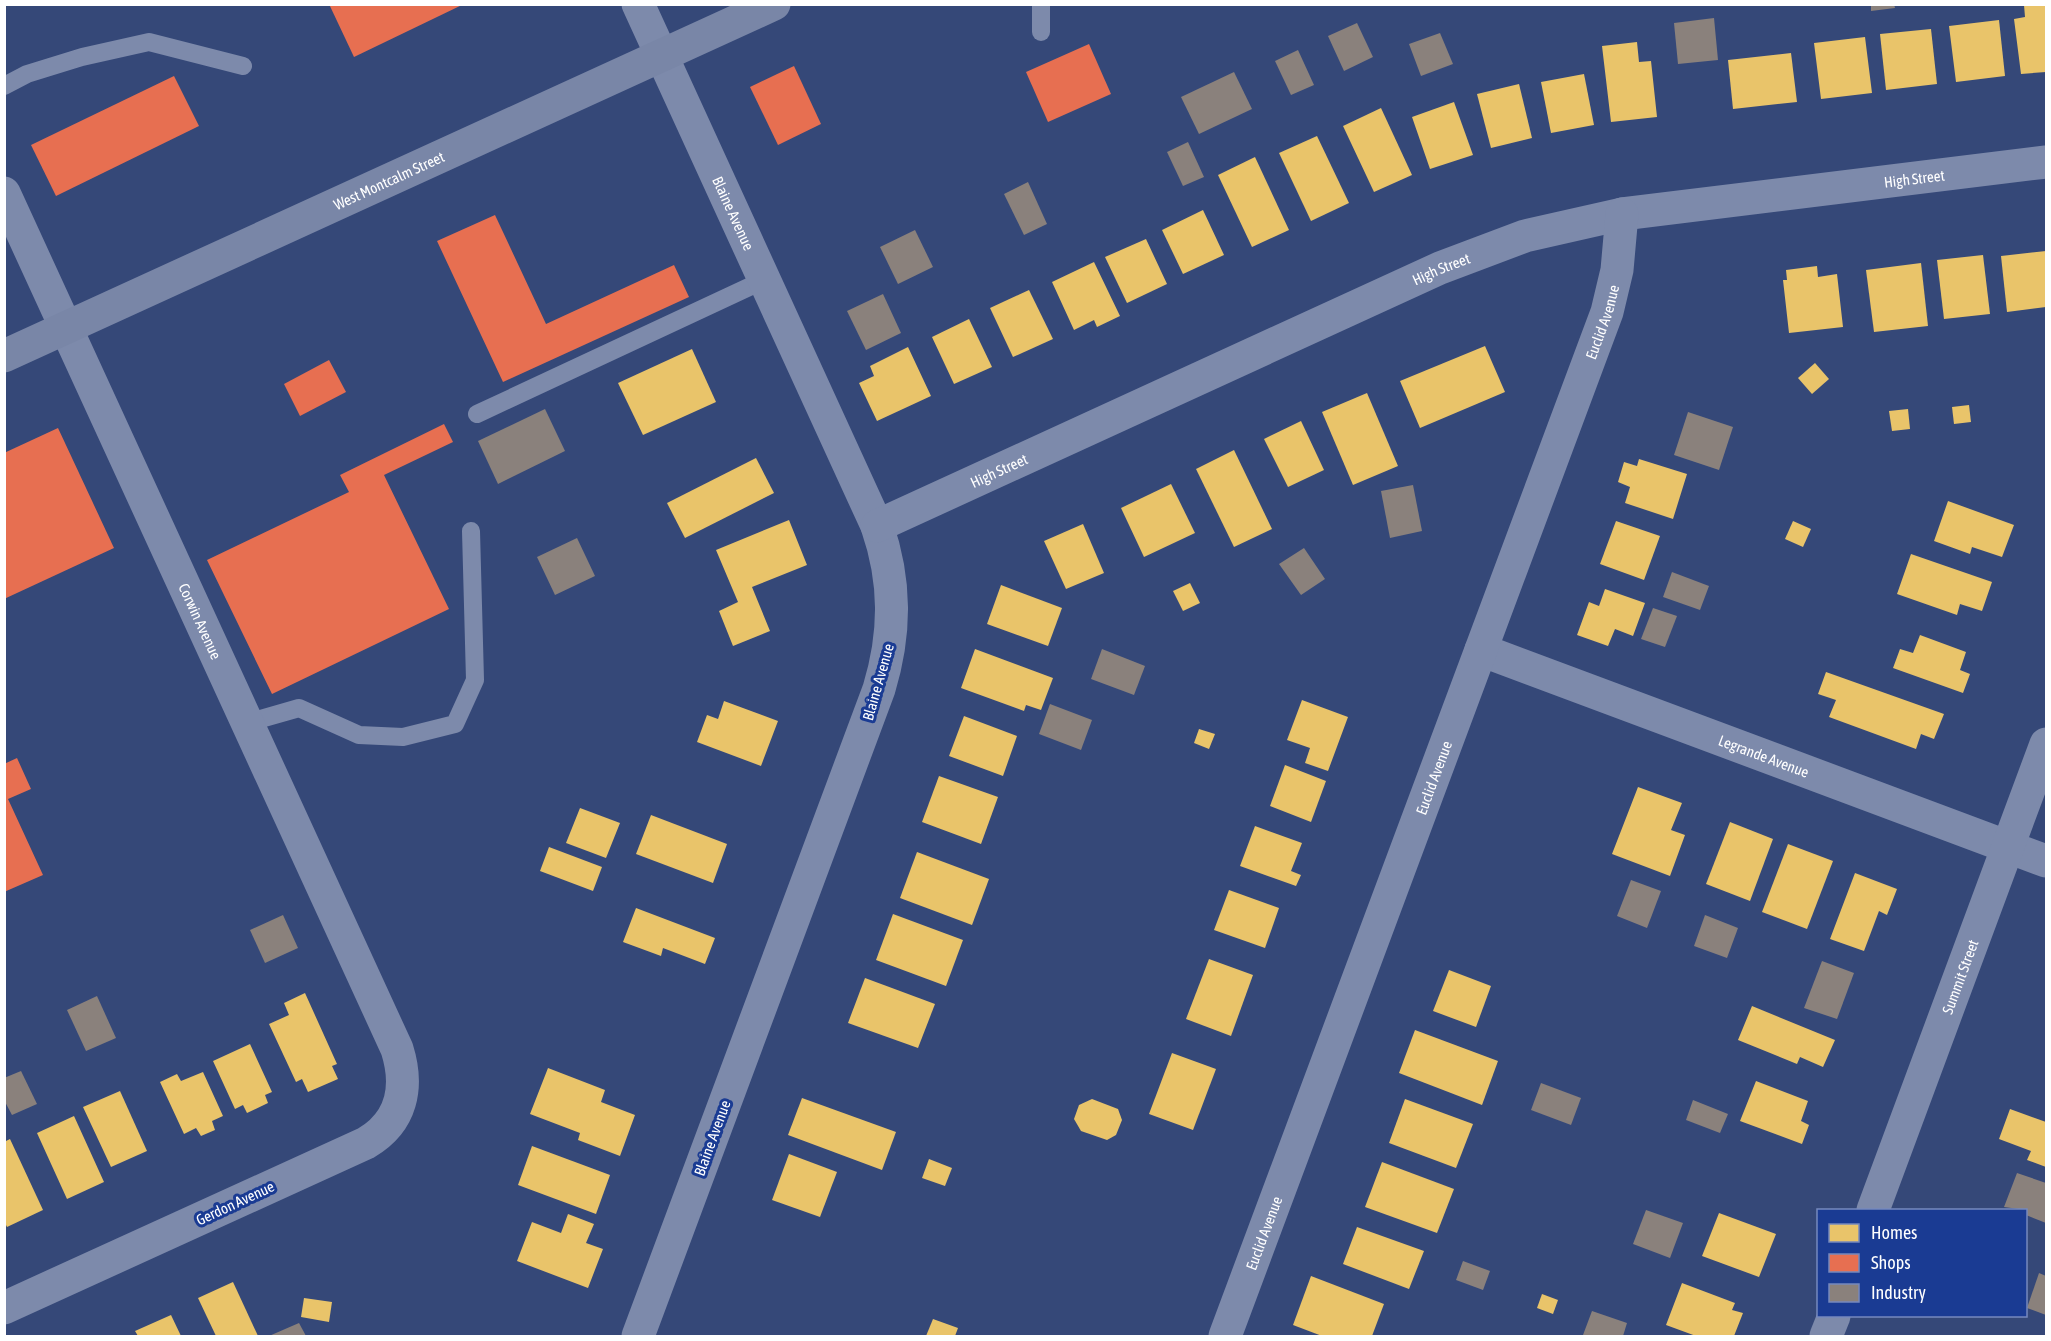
<svg xmlns="http://www.w3.org/2000/svg" width="2051" height="1341" font-family="'Asap Condensed',sans-serif">
	<rect width="100%" height="100%" fill="#354878"/>
	<!-- homes -->
	<g fill="#e9c46a">
		<polygon points="2024,5 2046,5 2046,72 2021,74 2014,19 2025,17"/>
		<polygon points="1999,20 2005,76 1956,82 1949,26"/>
		<polygon points="1931,29 1937,84 1886,90 1880,34"/>
		<polygon points="1865,37 1872,93 1821,99 1814,43"/>
		<polygon points="1637,42 1639,62 1651,61 1657,117 1611,122 1602,46"/>
		<polygon points="1791,53 1797,102 1733,109 1728,60"/>
		<polygon points="1584,74 1594,125 1551,133 1541,82"/>
		<polygon points="1519,84 1532,138 1491,148 1477,94"/>
		<polygon points="1454,102 1473,155 1430,169 1412,117"/>
		<polygon points="1381,108 1412,175 1374,192 1343,126"/>
		<polygon points="1317,136 1349,203 1311,221 1279,153"/>
		<polygon points="1255,157 1289,230 1252,247 1218,175"/>
		<polygon points="1203,210 1224,255 1183,274 1162,230"/>
		<polygon points="1146,239 1167,284 1127,303 1105,257"/>
		<polygon points="2046,251 2046,307 2007,312 2001,256"/>
		<polygon points="1983,255 1990,314 1944,319 1937,260"/>
		<polygon points="1094,262 1120,316 1097,327 1094,320 1074,330 1052,282"/>
		<polygon points="1921,263 1928,326 1874,332 1866,270"/>
		<polygon points="1817,266 1818,277 1837,274 1843,327 1789,333 1783,280 1787,280 1786,270"/>
		<polygon points="1029,290 1053,339 1013,357 990,308"/>
		<polygon points="969,319 992,367 954,384 932,337"/>
		<polygon points="1485,346 1505,392 1420,428 1400,381"/>
		<polygon points="908,347 931,396 877,421 859,383 874,376 870,366"/>
		<polygon points="692,349 716,402 643,435 618,383"/>
		<polygon points="1815,363 1829,379 1812,394 1798,378"/>
		<polygon points="1367,393 1398,466 1353,485 1322,412"/>
		<polygon points="1969,405 1971,422 1954,424 1952,407"/>
		<polygon points="1908,409 1910,429 1892,431 1889,411"/>
		<polygon points="1301,421 1324,470 1288,487 1264,439"/>
		<polygon points="1234,450 1272,529 1234,547 1196,469"/>
		<polygon points="756,458 774,493 685,538 667,503"/>
		<polygon points="1639,459 1687,474 1673,519 1625,503 1630,487 1618,482 1624,462 1637,466"/>
		<polygon points="1171,484 1195,533 1144,557 1121,508"/>
		<polygon points="1948,501 2014,525 2002,557 1972,547 1970,554 1934,541"/>
		<polygon points="789,520 807,565 752,587 770,631 733,646 719,611 738,602 716,550"/>
		<polygon points="1616,521 1660,536 1644,580 1600,564"/>
		<polygon points="1793,521 1811,529 1803,547 1785,539"/>
		<polygon points="1083,524 1104,573 1066,589 1044,541"/>
		<polygon points="1911,554 1992,582 1982,611 1960,604 1957,615 1897,594"/>
		<polygon points="1190,583 1200,603 1183,611 1173,591"/>
		<polygon points="1001,585 1062,608 1048,646 987,624"/>
		<polygon points="1605,589 1645,603 1633,636 1615,629 1608,646 1577,635 1589,602 1599,606"/>
		<polygon points="1920,635 1966,652 1960,670 1970,674 1963,693 1893,668 1900,649 1913,653"/>
		<polygon points="975,649 1053,678 1041,710 1026,705 1024,711 961,688"/>
		<polygon points="1826,672 1944,714 1934,739 1921,734 1916,749 1829,717 1836,700 1818,694"/>
		<polygon points="1302,700 1348,717 1328,771 1305,763 1310,748 1287,740"/>
		<polygon points="724,701 778,721 761,766 697,742 707,715 718,719"/>
		<polygon points="964,716 1017,736 1003,776 949,756"/>
		<polygon points="1199,729 1215,734 1209,749 1194,743"/>
		<polygon points="1285,765 1326,781 1311,822 1270,806"/>
		<polygon points="939,776 998,797 981,844 922,822"/>
		<polygon points="1638,787 1682,803 1671,830 1685,835 1670,876 1612,854"/>
		<polygon points="580,808 620,823 606,858 566,843"/>
		<polygon points="651,815 727,844 713,883 636,854"/>
		<polygon points="1730,822 1773,839 1750,901 1706,884"/>
		<polygon points="1255,826 1302,843 1291,871 1301,875 1296,886 1240,866"/>
		<polygon points="1788,844 1833,861 1807,929 1762,912"/>
		<polygon points="549,847 602,867 593,891 540,871"/>
		<polygon points="917,852 989,879 972,925 900,898"/>
		<polygon points="1855,873 1897,889 1887,915 1879,911 1864,951 1830,939"/>
		<polygon points="1229,890 1279,908 1265,948 1214,930"/>
		<polygon points="636,908 715,938 705,964 663,948 661,956 623,942"/>
		<polygon points="893,914 963,940 946,986 876,960"/>
		<polygon points="1209,959 1253,975 1231,1036 1186,1019"/>
		<polygon points="1449,970 1491,986 1476,1027 1433,1011"/>
		<polygon points="865,978 935,1004 918,1048 848,1023"/>
		<polygon points="305,993 337,1064 332,1066 338,1079 308,1092 302,1079 296,1082 269,1024 289,1015 284,1003"/>
		<polygon points="1752,1006 1835,1040 1823,1067 1800,1057 1797,1064 1738,1040"/>
		<polygon points="1415,1030 1498,1061 1482,1105 1399,1073"/>
		<polygon points="250,1044 272,1092 265,1095 268,1103 247,1113 243,1105 235,1109 213,1061"/>
		<polygon points="1172,1053 1216,1069 1193,1130 1149,1114"/>
		<polygon points="548,1068 605,1090 601,1102 635,1115 620,1156 578,1140 580,1133 530,1114"/>
		<polygon points="203,1072 223,1116 212,1121 215,1130 201,1136 196,1128 184,1134 160,1082 177,1074 181,1081"/>
		<polygon points="1756,1081 1808,1101 1801,1121 1809,1125 1802,1144 1740,1121"/>
		<polygon points="120,1091 147,1151 111,1167 83,1107"/>
		<polygon points="802,1098 896,1132 882,1170 788,1135"/>
		<polygon points="1092,1099 1118,1109 1122,1120 1116,1135 1107,1140 1081,1131 1074,1119 1079,1105"/>
		<polygon points="1405,1099 1473,1124 1456,1168 1389,1143"/>
		<polygon points="2010,1109 2046,1122 2046,1167 2027,1160 2031,1151 1999,1139"/>
		<polygon points="74,1116 104,1182 67,1199 37,1133"/>
		<polygon points="10,1139 43,1210 7,1227 4,1221 4,1142"/>
		<polygon points="532,1146 610,1175 596,1214 518,1185"/>
		<polygon points="789,1154 837,1172 820,1217 772,1200"/>
		<polygon points="929,1159 952,1168 945,1186 922,1178"/>
		<polygon points="1382,1162 1454,1189 1437,1233 1365,1207"/>
		<polygon points="1719,1213 1776,1234 1759,1277 1702,1256"/>
		<polygon points="568,1214 594,1224 586,1243 603,1249 588,1288 517,1261 532,1222 561,1233"/>
		<polygon points="1357,1227 1424,1251 1409,1289 1343,1264"/>
		<polygon points="1311,1276 1384,1304 1372,1336 1322,1336 1293,1325"/>
		<polygon points="233,1282 258,1336 216,1336 198,1298"/>
		<polygon points="1682,1283 1735,1303 1732,1310 1743,1313 1734,1336 1696,1336 1666,1325"/>
		<polygon points="1542,1294 1558,1300 1553,1314 1537,1308"/>
		<polygon points="304,1298 332,1302 329,1322 301,1317"/>
		<polygon points="171,1315 181,1336 138,1336 135,1331"/>
		<polygon points="933,1319 958,1328 955,1336 926,1336"/>
	</g>
	<!-- shops -->
	<g fill="#e76f51">
		<polygon points="329,4 464,4 354,57"/>
		<polygon points="1089,44 1111,94 1048,122 1026,72"/>
		<polygon points="794,66 821,124 778,145 750,87"/>
		<polygon points="174,76 199,126 56,196 31,145"/>
		<polygon points="495,215 546,324 674,265 689,297 503,382 437,241"/>
		<polygon points="329,360 346,392 300,416 284,384"/>
		<polygon points="444,424 453,442 384,475 449,609 272,694 207,560 349,492 340,475"/>
		<polygon points="58,428 114,548 4,599 4,453"/>
		<polygon points="17,758 31,789 8,799 43,875 4,892 4,764"/>
	</g>
	<!-- industry -->
	<g fill="#8a817c">
		<polygon points="1871,4 1894,4 1895,8 1871,11"/>
		<polygon points="1714,18 1718,60 1678,64 1674,23"/>
		<polygon points="1357,23 1373,57 1344,71 1328,36"/>
		<polygon points="1440,33 1453,64 1421,76 1409,44"/>
		<polygon points="1298,50 1314,85 1291,95 1275,61"/>
		<polygon points="1234,72 1252,109 1199,134 1181,97"/>
		<polygon points="1188,142 1204,177 1183,186 1167,152"/>
		<polygon points="1028,182 1047,224 1024,235 1004,194"/>
		<polygon points="915,230 933,267 898,284 880,247"/>
		<polygon points="883,294 901,333 866,350 847,311"/>
		<polygon points="545,409 565,451 498,484 478,441"/>
		<polygon points="1688,412 1733,427 1719,470 1674,455"/>
		<polygon points="1413,485 1422,531 1390,538 1381,491"/>
		<polygon points="577,538 595,576 555,595 537,557"/>
		<polygon points="1304,548 1325,579 1301,595 1279,564"/>
		<polygon points="1672,572 1709,586 1700,610 1663,597"/>
		<polygon points="1653,608 1677,616 1665,647 1641,639"/>
		<polygon points="1102,649 1145,666 1134,695 1091,679"/>
		<polygon points="1050,704 1092,720 1081,750 1039,734"/>
		<polygon points="1631,880 1661,891 1647,928 1617,916"/>
		<polygon points="283,915 298,948 265,963 250,930"/>
		<polygon points="1705,915 1738,928 1727,958 1694,946"/>
		<polygon points="1822,961 1854,973 1837,1019 1804,1008"/>
		<polygon points="97,996 116,1038 86,1051 67,1010"/>
		<polygon points="21,1071 37,1104 12,1115 4,1100 4,1078"/>
		<polygon points="1541,1083 1581,1098 1571,1125 1531,1110"/>
		<polygon points="1693,1100 1728,1114 1720,1133 1686,1120"/>
		<polygon points="2017,1173 2046,1183 2046,1223 2026,1215 2026,1210 2004,1207"/>
		<polygon points="1646,1210 1683,1223 1670,1258 1633,1244"/>
		<polygon points="1463,1261 1490,1271 1483,1290 1456,1280"/>
		<polygon points="2039,1273 2046,1276 2046,1315 2027,1308"/>
		<polygon points="1592,1311 1627,1323 1623,1336 1583,1335"/>
		<polygon points="299,1323 306,1336 269,1336"/>
	</g>
	<g fill="none" stroke-linecap="round" stroke-linejoin="round">
		<!-- service -->
		<g stroke="#7d8aab" stroke-width="18">
			<polyline points="1041,32 1041,4"/>
			<polyline points="4,86 27,74 82,57 149,42 243,66"/>
			<polyline points="477,414 764,280"/>
			<polyline points="247,723 299,708 359,735 403,737 455,724 475,680 471,531"/>
		</g>
		<!-- minor -->
		<g stroke="#7d8aab" stroke-width="33">
			<path id="s1" d="M638 4 877 526C896 581 896 633 879 689L638 1336"/>
			<path id="s2" d="M4 193 397 1049C409 1087 402 1122 366 1143L4 1308"/>
			<path id="s3" d="M877 526 1440 268 1525 236 1622 214 2046 162"/>
			<path id="s4" d="M1481 650 2046 861"/>
			<path id="s5" d="M1873 1210 2046 744"/>
			<path id="s6" d="M1225 1336 1607 312 1617 270 1622 214"/>
			<polyline points="1826,1336 1834,1316"/>
		</g>
		<!-- secondary -->
		<path stroke="#7986a7" stroke-width="33" id="s7" d="M4 356 774 4"/>
	</g>
	<g text-anchor="middle" dominant-baseline="central" stroke-width="6" stroke-linejoin="round" paint-order="stroke">
		<!-- street labels -->
		<g font-size="15" fill="#fff" stroke="#1a3b93">
			<text stroke="none"><textPath href="#s3" startOffset="1104">High Street</textPath></text>
			<text stroke="none"><textPath href="#s7" startOffset="423">West Montcalm Street</textPath></text>
			<text stroke="none"><textPath href="#s1" startOffset="230">Blaine Avenue</textPath></text>
			<text stroke="none"><textPath href="#s3" startOffset="620">High Street</textPath></text>
			<text stroke="none"><textPath href="#s6" startOffset="1082">Euclid Avenue</textPath></text>
			<text stroke="none"><textPath href="#s3" startOffset="134">High Street</textPath></text>
			<text stroke="none"><textPath href="#s2" startOffset="471">Corwin Avenue</textPath></text>
			<text transform="translate(878 682) rotate(-74)">Blaine Avenue</text>
			<text stroke="none"><textPath href="#s4" startOffset="302">Legrande Avenue</textPath></text>
			<text stroke="none"><textPath href="#s6" startOffset="596">Euclid Avenue</textPath></text>
			<text stroke="none"><textPath href="#s5" startOffset="249">Summit Street</textPath></text>
			<text transform="translate(712 1138) rotate(-70)">Blaine Avenue</text>
			<text transform="translate(235 1203) rotate(-25)">Gerdon Avenue</text>
			<text stroke="none"><textPath href="#s6" startOffset="110">Euclid Avenue</textPath></text>
		</g>
	</g>
	<!-- border -->
	<rect width="2051" height="1341" fill="none" stroke="#ffffff" stroke-width="12"/>
	<!-- legend -->
	<rect x="1817" y="1209" width="210" height="108" fill="#1a3b93" stroke="#7689be" stroke-width="1.5"/>
	<rect x="1829" y="1224" width="30" height="18" fill="#e9c46a" stroke="#7689be" stroke-width="1.5"/>
	<text x="1871" y="1239" font-size="18" fill="#ffffff">Homes</text>
	<rect x="1829" y="1254" width="30" height="18" fill="#e76f51" stroke="#7689be" stroke-width="1.5"/>
	<text x="1871" y="1269" font-size="18" fill="#ffffff">Shops</text>
	<rect x="1829" y="1284" width="30" height="18" fill="#8a817c" stroke="#7689be" stroke-width="1.5"/>
	<text x="1871" y="1299" font-size="18" fill="#ffffff">Industry</text>
</svg>
